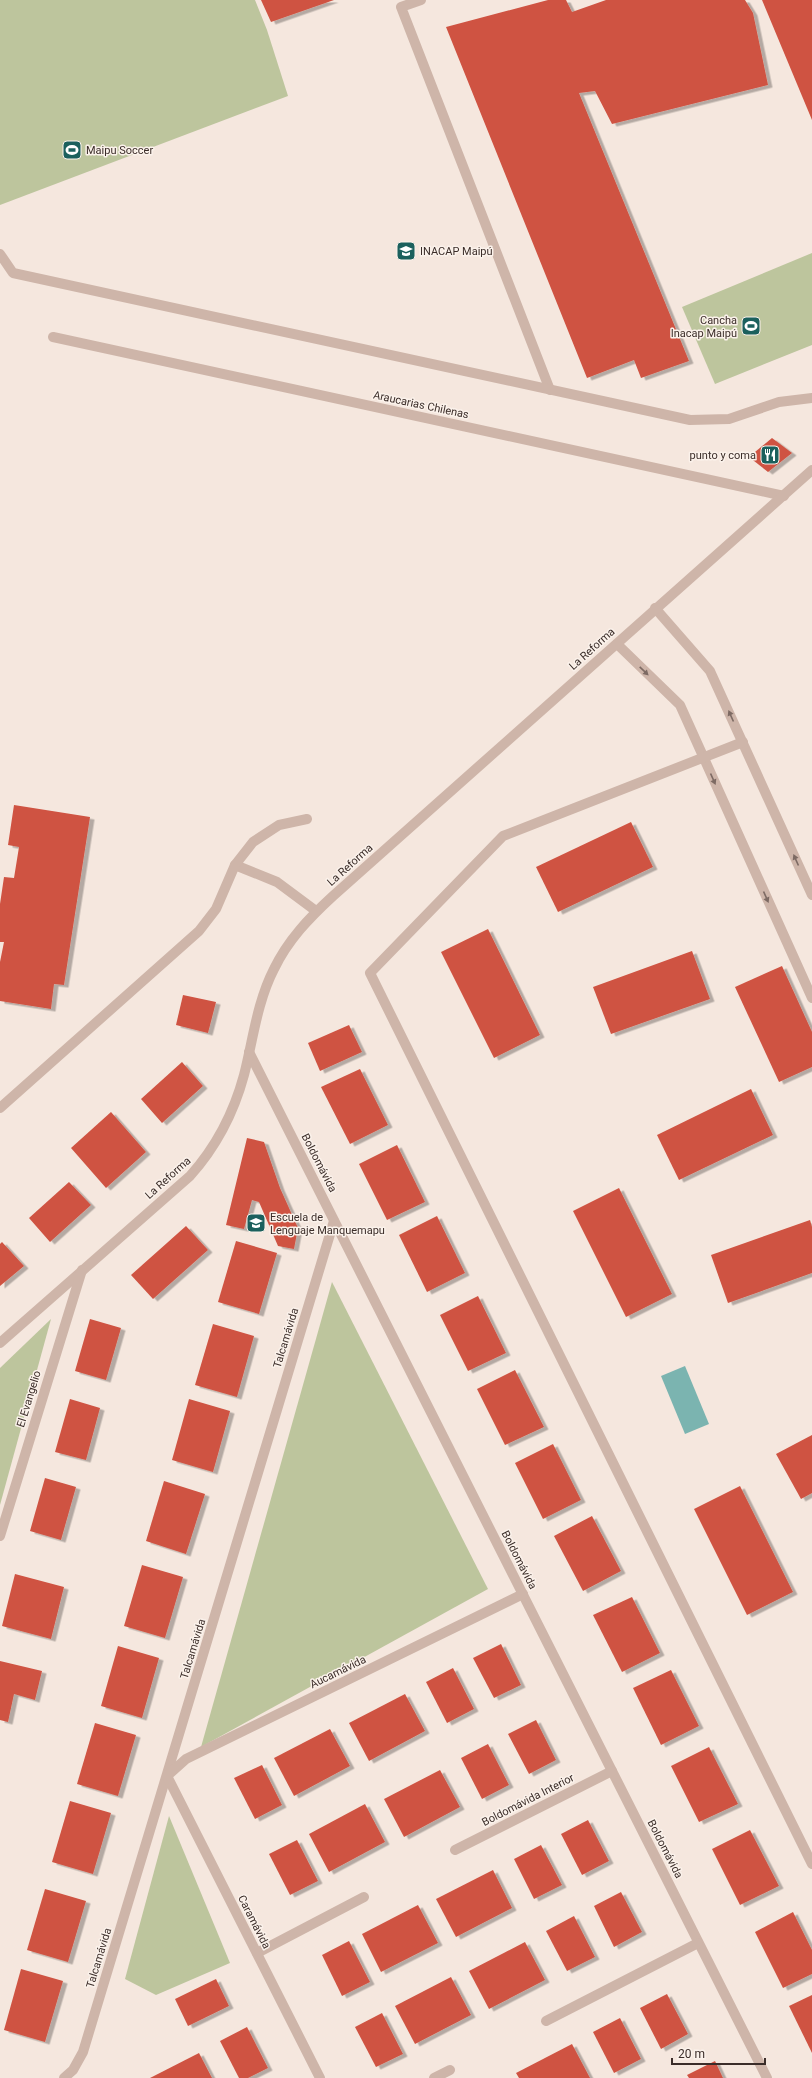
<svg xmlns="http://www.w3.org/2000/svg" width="812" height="2078" font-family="Roboto,sans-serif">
	<defs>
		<filter id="shadow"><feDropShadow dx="4.5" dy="2.5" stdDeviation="0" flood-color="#0004"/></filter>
	</defs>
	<rect width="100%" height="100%" fill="#f5e7de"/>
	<!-- green -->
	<g fill="#bdc59d">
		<polygon points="0,0 255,0 267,30 288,96 0,205"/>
		<polygon points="812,253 812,345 715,384 682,307"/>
		<polygon points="332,1282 488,1589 201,1747"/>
		<polygon points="51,1319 0,1505 0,1368"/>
		<polygon points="169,1816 230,1963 156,1995 125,1979"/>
	</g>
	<!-- water -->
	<polygon fill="#7bb4b0" points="685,1366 709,1424 685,1434 661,1376"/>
	<!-- building -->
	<g fill="#cf5342" filter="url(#shadow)">
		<polygon points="261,0 334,0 271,22"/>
		<polygon points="548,0 566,0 572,12 606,0 745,0 753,13 768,85 612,124 595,91 579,93 689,361 641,378 634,360 587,378 446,27"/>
		<polygon points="762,0 812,0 812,120"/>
		<polygon points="772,438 792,453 768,472 749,457"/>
		<polygon points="14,805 90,817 64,985 54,984 51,1009 0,1001 0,962 4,942 0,942 0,904 4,877 14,878 19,847 8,845"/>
		<polygon points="631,822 653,867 558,912 536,867"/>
		<polygon points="488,929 540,1035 494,1058 441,952"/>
		<polygon points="692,951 710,999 611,1034 593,987"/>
		<polygon points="782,966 812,1032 812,1067 779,1082 735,987"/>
		<polygon points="183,995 216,1002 208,1033 176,1025"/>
		<polygon points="349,1025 362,1052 320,1071 308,1043"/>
		<polygon points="182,1062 203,1086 162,1123 141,1099"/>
		<polygon points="360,1069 388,1125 350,1144 321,1087"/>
		<polygon points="751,1089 773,1135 679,1180 657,1135"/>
		<polygon points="111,1112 146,1152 106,1188 71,1148"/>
		<polygon points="247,1138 264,1142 280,1188 298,1228 294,1249 278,1246 259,1202 252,1200 244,1229 226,1225"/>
		<polygon points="397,1145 425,1202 387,1220 359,1164"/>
		<polygon points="69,1182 91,1205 50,1242 29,1218"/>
		<polygon points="619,1188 672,1294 626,1317 573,1211"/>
		<polygon points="437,1216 465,1273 427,1292 399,1235"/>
		<polygon points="810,1220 812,1227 812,1273 728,1303 711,1255"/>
		<polygon points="186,1226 208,1250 153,1299 131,1275"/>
		<polygon points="236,1241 277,1253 259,1314 218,1302"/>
		<polygon points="2,1242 24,1266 0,1286 0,1244"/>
		<polygon points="478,1296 506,1353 468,1371 440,1315"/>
		<polygon points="90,1319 121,1328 106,1380 75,1371"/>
		<polygon points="213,1324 254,1336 237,1397 195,1385"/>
		<polygon points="515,1370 544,1427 505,1445 477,1389"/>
		<polygon points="70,1399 100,1408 86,1460 55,1452"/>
		<polygon points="189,1399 230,1411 213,1472 172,1460"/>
		<polygon points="812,1435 812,1493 801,1499 776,1454"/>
		<polygon points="553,1444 581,1500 543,1519 515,1463"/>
		<polygon points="45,1478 76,1487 61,1540 30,1531"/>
		<polygon points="164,1481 205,1494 186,1554 146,1541"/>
		<polygon points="740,1486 793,1592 747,1615 694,1509"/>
		<polygon points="592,1516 621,1571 583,1591 554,1536"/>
		<polygon points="142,1565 183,1577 165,1638 124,1626"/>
		<polygon points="15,1574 64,1587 51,1639 2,1626"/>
		<polygon points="632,1597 660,1653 622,1672 593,1615"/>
		<polygon points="501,1644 521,1685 494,1698 473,1658"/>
		<polygon points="118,1646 159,1658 142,1718 101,1706"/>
		<polygon points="0,1661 42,1671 35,1700 14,1694 8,1722 0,1720"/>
		<polygon points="453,1668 474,1709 447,1723 426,1682"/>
		<polygon points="671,1670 699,1726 661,1745 633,1688"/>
		<polygon points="405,1694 425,1731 369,1761 349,1723"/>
		<polygon points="536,1720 556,1760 529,1774 508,1734"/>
		<polygon points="95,1723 136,1735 118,1796 77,1784"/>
		<polygon points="330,1729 350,1766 294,1796 274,1758"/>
		<polygon points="488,1744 509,1785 482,1799 461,1758"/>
		<polygon points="709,1747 738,1804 699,1822 671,1766"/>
		<polygon points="262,1765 282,1805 255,1819 234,1778"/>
		<polygon points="440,1770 460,1807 404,1837 384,1799"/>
		<polygon points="70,1801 111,1813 93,1874 52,1862"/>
		<polygon points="365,1804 385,1842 329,1872 309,1834"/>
		<polygon points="588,1820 609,1861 582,1875 561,1834"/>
		<polygon points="750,1830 779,1886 740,1905 712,1849"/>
		<polygon points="297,1840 318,1881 290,1895 269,1854"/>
		<polygon points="541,1845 562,1885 534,1899 514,1859"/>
		<polygon points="493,1870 512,1908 456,1937 436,1899"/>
		<polygon points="45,1889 86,1901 68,1962 27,1950"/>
		<polygon points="621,1892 642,1932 614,1947 594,1906"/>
		<polygon points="418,1905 438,1943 381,1972 362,1934"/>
		<polygon points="793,1912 812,1950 812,1974 783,1988 755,1932"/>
		<polygon points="574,1916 595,1957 567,1971 546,1931"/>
		<polygon points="349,1941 370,1982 342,1996 322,1955"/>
		<polygon points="525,1942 545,1980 489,2009 469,1971"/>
		<polygon points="21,1969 63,1981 45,2042 4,2030"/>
		<polygon points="451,1977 471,2015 415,2044 395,2006"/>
		<polygon points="216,1979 229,2006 188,2026 175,1999"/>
		<polygon points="667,1994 688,2034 661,2049 640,2008"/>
		<polygon points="812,1995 812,2053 789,2006"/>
		<polygon points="382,2013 403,2054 376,2067 355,2027"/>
		<polygon points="620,2018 641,2059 614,2073 593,2032"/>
		<polygon points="247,2027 268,2068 248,2078 239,2078 220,2041"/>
		<polygon points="572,2044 590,2078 519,2078 516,2073"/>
		<polygon points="199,2053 212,2078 150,2078"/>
		<polygon points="715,2061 723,2078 689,2078 687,2075"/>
	</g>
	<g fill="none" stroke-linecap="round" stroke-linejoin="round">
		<!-- minor -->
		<g stroke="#ceb5a9" stroke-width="10">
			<polyline points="421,0 401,7 550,390"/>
			<polyline points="0,254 13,273 690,420 729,419 779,402 812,398"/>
			<polyline points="53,337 784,496"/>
			<polyline points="655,608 710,671 812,895"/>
			<polyline points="617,644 680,705 812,998"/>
			<polyline points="743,742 503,836 370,973 812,1864"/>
			<polyline points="235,865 277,882 316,911"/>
			<polyline points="249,1052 767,2078"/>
			<polyline points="0,1108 199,931 216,909 235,865 253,842 279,825 307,819"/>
			<path d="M0 1343 190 1176C216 1147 234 1112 244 1075 253 1040 257 1002 274 969 288 940 309 918 333 896L812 470"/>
			<polyline points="0,1536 82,1270"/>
			<polyline points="455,1850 612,1771"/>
			<polyline points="257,1953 364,1897"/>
			<polyline points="546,2021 698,1943"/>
			<polyline points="64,2078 73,2070 83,2052 334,1221"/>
			<polyline points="320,2078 167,1776 186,1759 523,1594"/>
			<polyline points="434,2078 450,2070"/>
		</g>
	</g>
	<!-- one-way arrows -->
	<defs><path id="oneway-solid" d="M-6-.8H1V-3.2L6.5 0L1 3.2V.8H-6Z"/></defs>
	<g fill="#7d6a63">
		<use href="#oneway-solid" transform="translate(644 671) rotate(44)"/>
		<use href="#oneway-solid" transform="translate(731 716) rotate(-114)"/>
		<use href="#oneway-solid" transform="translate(713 779) rotate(66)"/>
		<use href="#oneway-solid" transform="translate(796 860) rotate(-114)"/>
		<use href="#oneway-solid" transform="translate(766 897) rotate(66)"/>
	</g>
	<!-- icons -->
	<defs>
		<g id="stadium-square" transform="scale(1)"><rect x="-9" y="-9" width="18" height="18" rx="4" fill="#1b605d" stroke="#fbf2eb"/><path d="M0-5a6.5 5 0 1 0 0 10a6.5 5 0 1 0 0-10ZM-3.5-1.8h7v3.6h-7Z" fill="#fff"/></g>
		<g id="university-square" transform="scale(1)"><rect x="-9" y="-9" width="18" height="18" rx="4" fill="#1b605d" stroke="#fbf2eb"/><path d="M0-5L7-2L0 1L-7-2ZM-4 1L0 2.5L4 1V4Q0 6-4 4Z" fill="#fff"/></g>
		<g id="restaurant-square" transform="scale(1)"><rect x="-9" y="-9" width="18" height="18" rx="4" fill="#1b605d" stroke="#fbf2eb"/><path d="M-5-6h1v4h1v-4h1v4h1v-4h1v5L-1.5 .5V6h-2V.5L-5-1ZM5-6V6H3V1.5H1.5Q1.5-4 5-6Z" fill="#fff"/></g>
		<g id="school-square" transform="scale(1)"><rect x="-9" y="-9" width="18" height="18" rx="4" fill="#1b605d" stroke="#fbf2eb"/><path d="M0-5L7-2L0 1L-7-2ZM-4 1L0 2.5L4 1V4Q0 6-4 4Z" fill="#fff"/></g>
	</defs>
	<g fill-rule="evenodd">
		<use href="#stadium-square" x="72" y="150"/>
		<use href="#university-square" x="406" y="251"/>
		<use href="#stadium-square" x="751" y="326"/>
		<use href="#restaurant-square" x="770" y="455"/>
		<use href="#school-square" x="256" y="1223"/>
	</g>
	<g text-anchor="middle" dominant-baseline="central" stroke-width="3" stroke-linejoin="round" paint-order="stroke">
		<!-- poi labels -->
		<g font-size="11" fill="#3b2d29" stroke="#fbf2eb" text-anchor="start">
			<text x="86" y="150">Maipu Soccer</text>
			<text x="420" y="251">INACAP Maipú</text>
			<text x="737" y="320" text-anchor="end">Cancha<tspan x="737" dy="13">Inacap Maipú</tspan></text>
			<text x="756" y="455" text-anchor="end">punto y coma</text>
			<text x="270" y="1217">Escuela de<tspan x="270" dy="13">Lenguaje Manquemapu</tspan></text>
		</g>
		<!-- street labels -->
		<g font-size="11" fill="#3b2d29" stroke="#fbf2eb">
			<text transform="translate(421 405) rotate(12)">Araucarias Chilenas</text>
			<text transform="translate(592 649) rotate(-42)">La Reforma</text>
			<text transform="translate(350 865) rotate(-42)">La Reforma</text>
			<text transform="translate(319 1163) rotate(63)">Boldomávida</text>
			<text transform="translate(168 1178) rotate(-42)">La Reforma</text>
			<text transform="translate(286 1338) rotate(-73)">Talcamávida</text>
			<text transform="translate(29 1399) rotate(-73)">El Evangelio</text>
			<text transform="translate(519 1560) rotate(63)">Boldomávida</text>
			<text transform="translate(193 1649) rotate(-73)">Talcamávida</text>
			<text transform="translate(338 1672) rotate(-26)">Aucamávida</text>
			<text transform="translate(528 1800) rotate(-27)">Boldomávida Interior</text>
			<text transform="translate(665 1849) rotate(63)">Boldomávida</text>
			<text transform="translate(254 1922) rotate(63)">Caramávida</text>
			<text transform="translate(99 1958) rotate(-73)">Talcamávida</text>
		</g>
	</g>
	<!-- scale -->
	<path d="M672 2058v6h93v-6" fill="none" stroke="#3b2d29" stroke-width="2"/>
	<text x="678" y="2058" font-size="12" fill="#3b2d29" stroke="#fbf2eb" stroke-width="3" paint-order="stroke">20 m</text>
</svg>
